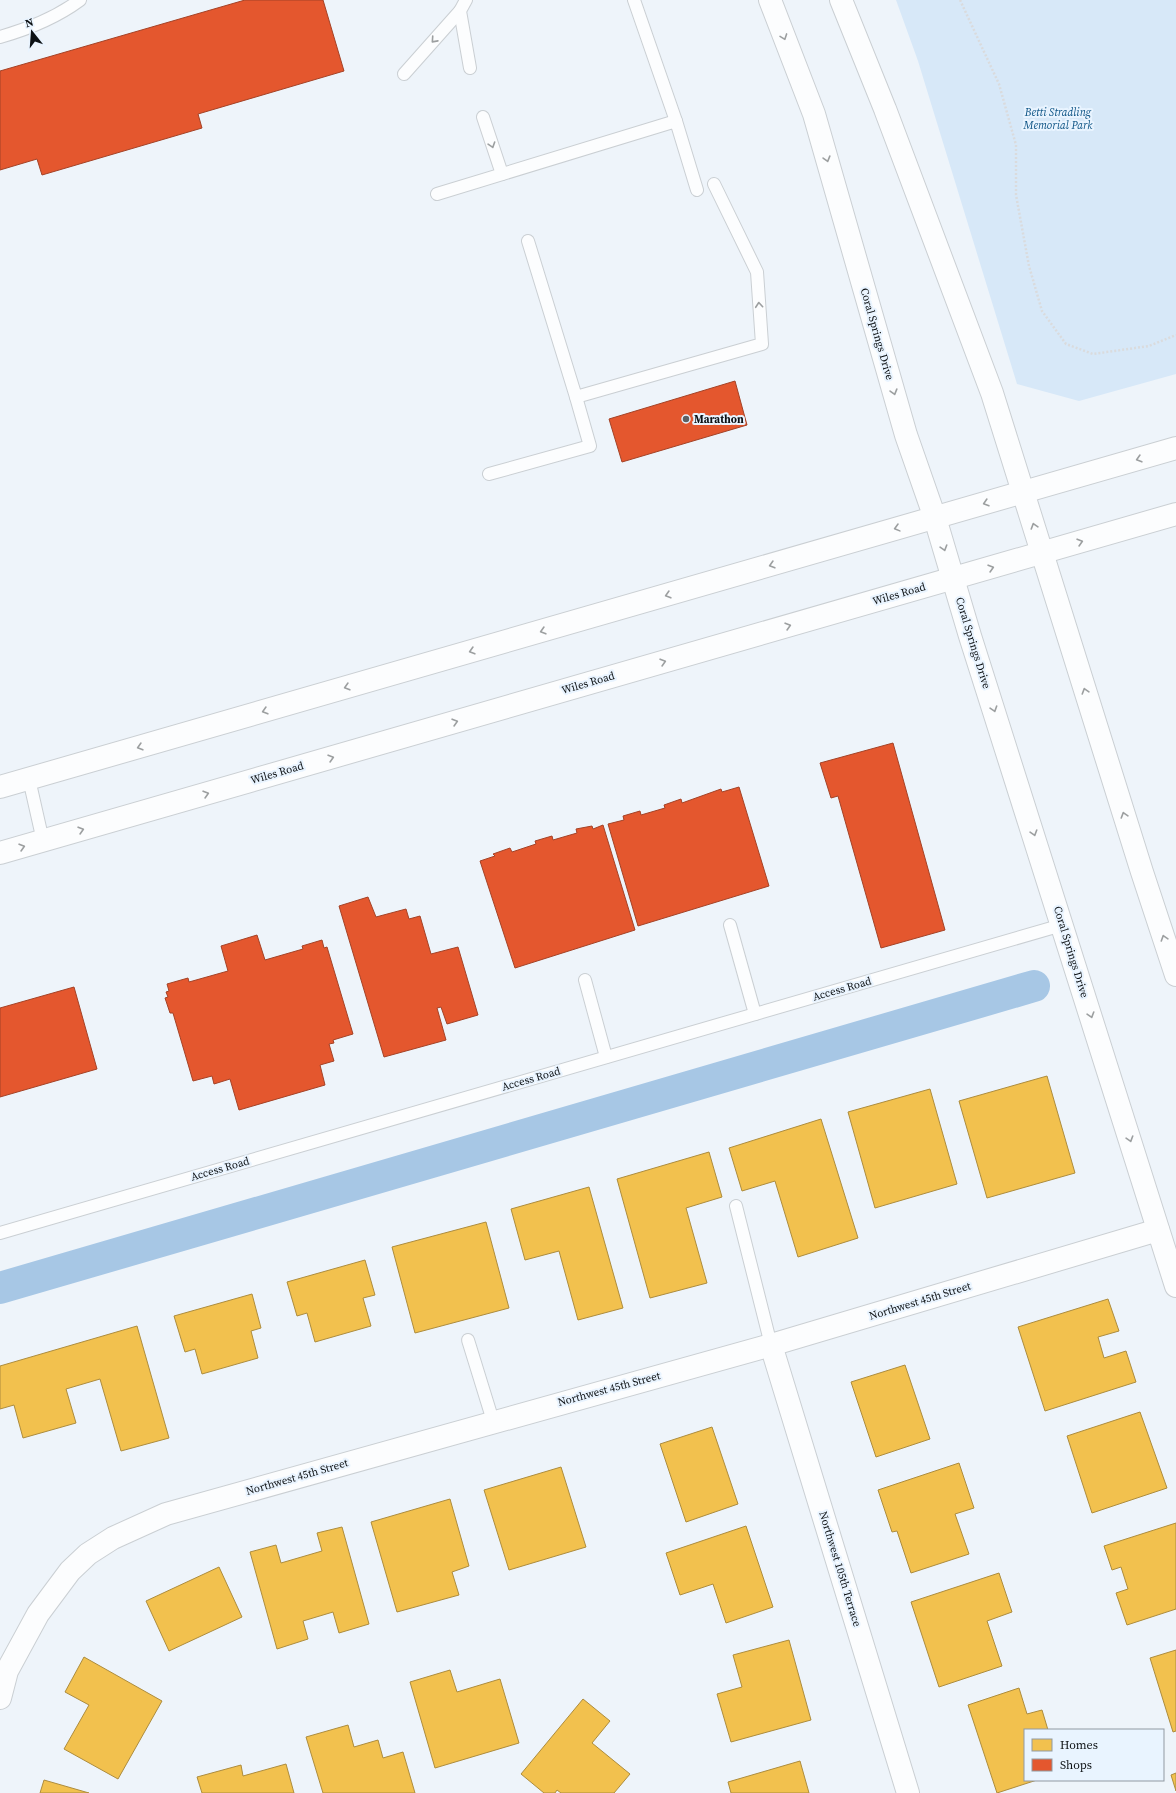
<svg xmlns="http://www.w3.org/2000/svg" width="1176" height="1793" font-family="'Source Serif 4',serif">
	<rect width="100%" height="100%" fill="#eef4fa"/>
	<!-- green -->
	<polygon fill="#d7e8f8" points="896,0 1176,0 1176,374 1079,401 1017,384 918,61"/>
	<!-- homes -->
	<g fill="#f2c14e" stroke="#ad8c3d">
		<polygon points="1047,1076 1075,1173 987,1198 959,1101"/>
		<polygon points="930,1089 957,1184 875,1208 848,1112"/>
		<polygon points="821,1119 858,1238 798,1257 775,1181 742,1191 729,1148"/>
		<polygon points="709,1152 722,1197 686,1208 707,1283 650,1298 617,1179"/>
		<polygon points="589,1187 623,1308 578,1320 559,1251 525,1260 511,1209"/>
		<polygon points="486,1222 509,1308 415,1333 392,1247"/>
		<polygon points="365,1260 375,1295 363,1298 371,1326 315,1342 307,1313 297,1316 287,1282"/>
		<polygon points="252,1294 261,1328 251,1331 258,1358 202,1374 195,1349 185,1352 174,1316"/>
		<polygon points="1108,1299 1119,1331 1098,1337 1104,1358 1126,1351 1136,1382 1045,1411 1018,1327"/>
		<polygon points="137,1326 169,1438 121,1451 100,1379 66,1389 76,1423 23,1438 14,1405 0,1409 0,1366"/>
		<polygon points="905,1365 930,1439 876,1457 851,1382"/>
		<polygon points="1140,1412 1167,1488 1092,1513 1067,1436"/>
		<polygon points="712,1427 738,1504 686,1522 660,1444"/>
		<polygon points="959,1463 974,1508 955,1514 969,1554 911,1573 897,1531 892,1532 878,1490"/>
		<polygon points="561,1467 586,1547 509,1570 484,1490"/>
		<polygon points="450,1499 469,1566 452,1572 459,1595 397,1612 371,1522"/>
		<polygon points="1176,1523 1176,1609 1127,1625 1116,1593 1128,1589 1121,1567 1112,1570 1104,1546"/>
		<polygon points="746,1526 773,1607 726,1623 713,1584 680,1595 666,1553"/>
		<polygon points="342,1527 369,1624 339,1633 333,1612 303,1621 308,1639 277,1649 250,1552 276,1545 281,1563 322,1551 317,1533"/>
		<polygon points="219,1567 242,1617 169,1651 146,1601"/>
		<polygon points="999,1573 1012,1612 987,1621 1002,1666 939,1687 911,1602"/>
		<polygon points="789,1640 811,1720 731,1742 717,1694 742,1687 733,1655"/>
		<polygon points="1176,1650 1176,1731 1173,1732 1150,1658"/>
		<polygon points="84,1657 162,1701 118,1779 64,1749 89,1705 65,1692"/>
		<polygon points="450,1670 457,1692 500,1679 519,1743 435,1768 410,1682"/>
		<polygon points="1019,1688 1027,1714 1042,1710 1048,1730 1025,1730 1025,1780 1037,1780 997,1793 968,1705"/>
		<polygon points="583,1699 610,1721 592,1743 630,1774 614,1793 561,1793 557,1790 555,1793 544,1793 521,1774"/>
		<polygon points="348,1725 354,1747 378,1740 383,1758 403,1752 415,1793 323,1793 306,1737"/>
		<polygon points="800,1761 809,1793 731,1793 728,1782"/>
		<polygon points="286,1764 294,1793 202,1793 197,1777 241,1765 243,1776"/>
		<polygon points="1176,1773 1176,1791 1171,1775"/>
		<polygon points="44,1780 89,1793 40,1793"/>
	</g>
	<!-- shops -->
	<g fill="#e4572e" stroke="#a44226">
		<polygon points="245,0 323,0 344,71 198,114 202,128 42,175 37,159 0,170 0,71"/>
		<polygon points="735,381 747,425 622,462 609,419"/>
		<polygon points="893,743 945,930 881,948 838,796 831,798 820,763"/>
		<polygon points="739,787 769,886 638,926 608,824 624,820 623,816 640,811 641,815 665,808 664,805 681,799 682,803 721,789 722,792"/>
		<polygon points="603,825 635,930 515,968 480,861 495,856 493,854 510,848 512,852 536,844 535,841 552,836 553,840 577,833 576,829 592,826 593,829"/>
		<polygon points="368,897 376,917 406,909 409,919 420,916 431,954 458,947 478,1015 447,1024 441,1007 437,1008 446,1040 384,1057 339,906"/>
		<polygon points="257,935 265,960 303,949 302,946 322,940 324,948 327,947 353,1034 333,1040 334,1043 329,1044 334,1061 320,1065 325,1085 239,1110 230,1079 214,1084 212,1076 193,1081 173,1013 170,1013 165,998 168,997 166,992 169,991 167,984 188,978 189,982 228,971 221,946"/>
		<polygon points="74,987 97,1069 0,1097 0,1008"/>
	</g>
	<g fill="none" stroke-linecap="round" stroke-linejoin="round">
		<!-- canal -->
		<polyline stroke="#a7c7e5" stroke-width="32" points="0,1288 1034,986"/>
		<!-- service casing -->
		<g stroke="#cacfd3" stroke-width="14">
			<g id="service">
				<polyline points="466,0 460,11 470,68"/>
				<polyline points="634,0 676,121"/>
				<path d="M0 37C28 29 57 17 80 0"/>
				<polyline points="404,74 460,11"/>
				<polyline points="483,117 502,174"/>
				<polyline points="437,194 676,121 697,190"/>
				<polyline points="528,241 576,397 762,344 757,272 714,184"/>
				<polyline points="489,474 590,446 576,397"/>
				<polyline points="29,779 43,841"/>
				<polyline points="730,925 755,1014"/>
				<polyline points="585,980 606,1057"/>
				<polyline points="736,1206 771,1345"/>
				<polyline points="0,1233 1062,925"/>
				<polyline points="468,1340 493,1421"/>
			</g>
		</g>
		<!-- minor casing -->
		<g stroke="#cacfd3" stroke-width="24">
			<g id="minor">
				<polyline points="771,1345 908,1793"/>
				<polyline points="0,1698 7,1671 38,1614 70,1571 88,1554 113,1538 166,1514 771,1345 1158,1230"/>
			</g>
		</g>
		<!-- secondary casing -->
		<g stroke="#cacfd3" stroke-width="24">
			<g id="secondary">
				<polyline points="770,0 814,114 906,435 935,518 970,636 1176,1286"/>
				<polyline points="841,0 885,109 992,393 1142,872 1176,975"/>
				<polyline points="0,787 1176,448"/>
				<polyline points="0,853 1176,514"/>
			</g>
		</g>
		<!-- path -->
		<polyline stroke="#dadbdd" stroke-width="2.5" stroke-dasharray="2 2" stroke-linecap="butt" points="960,0 999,84 1016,145 1016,195 1029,266 1042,311 1066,344 1093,354 1149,346 1176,335"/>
		<!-- service -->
		<use href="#service" stroke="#fcfdfe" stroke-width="12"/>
		<!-- minor -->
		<use href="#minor" stroke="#fcfdfe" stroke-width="22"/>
		<!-- secondary -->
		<use href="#secondary" stroke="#fcfdfe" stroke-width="22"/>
	</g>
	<!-- one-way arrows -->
	<defs><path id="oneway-chevron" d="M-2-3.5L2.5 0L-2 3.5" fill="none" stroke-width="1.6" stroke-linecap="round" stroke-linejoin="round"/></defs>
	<g stroke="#9c9fa0">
		<use href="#oneway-chevron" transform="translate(784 37) rotate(70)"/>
		<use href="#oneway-chevron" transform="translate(434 40) rotate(132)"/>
		<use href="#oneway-chevron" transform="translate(492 145) rotate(72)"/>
		<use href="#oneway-chevron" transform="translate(827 159) rotate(74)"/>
		<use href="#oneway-chevron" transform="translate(759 305) rotate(-95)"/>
		<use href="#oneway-chevron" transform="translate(894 392) rotate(74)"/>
		<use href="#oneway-chevron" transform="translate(1139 459) rotate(164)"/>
		<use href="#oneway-chevron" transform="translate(986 503) rotate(163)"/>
		<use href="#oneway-chevron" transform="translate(1034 526) rotate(-107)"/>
		<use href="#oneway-chevron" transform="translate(897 528) rotate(165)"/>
		<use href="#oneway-chevron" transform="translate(1080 542) rotate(-16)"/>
		<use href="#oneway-chevron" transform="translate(944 548) rotate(73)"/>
		<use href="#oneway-chevron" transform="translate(772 565) rotate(164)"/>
		<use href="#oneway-chevron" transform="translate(991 568) rotate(-16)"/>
		<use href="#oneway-chevron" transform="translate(668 595) rotate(164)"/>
		<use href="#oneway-chevron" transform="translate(788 626) rotate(-16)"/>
		<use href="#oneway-chevron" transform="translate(543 631) rotate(164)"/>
		<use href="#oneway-chevron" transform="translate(472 651) rotate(164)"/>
		<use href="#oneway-chevron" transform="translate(663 662) rotate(-16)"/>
		<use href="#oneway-chevron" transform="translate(347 687) rotate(164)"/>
		<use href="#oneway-chevron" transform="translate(1085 691) rotate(-107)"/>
		<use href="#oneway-chevron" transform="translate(994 709) rotate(72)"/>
		<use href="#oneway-chevron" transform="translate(265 711) rotate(164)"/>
		<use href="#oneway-chevron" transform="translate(455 722) rotate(-16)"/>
		<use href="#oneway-chevron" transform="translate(140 747) rotate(164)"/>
		<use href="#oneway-chevron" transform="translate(331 758) rotate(-16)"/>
		<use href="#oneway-chevron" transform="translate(206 794) rotate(-16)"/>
		<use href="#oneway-chevron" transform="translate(1124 815) rotate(-107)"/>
		<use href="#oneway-chevron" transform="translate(81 830) rotate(-16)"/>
		<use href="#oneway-chevron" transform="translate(1034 833) rotate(73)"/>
		<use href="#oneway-chevron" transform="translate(22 847) rotate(-16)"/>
		<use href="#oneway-chevron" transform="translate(1164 938) rotate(-108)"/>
		<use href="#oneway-chevron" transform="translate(1091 1015) rotate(73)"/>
		<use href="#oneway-chevron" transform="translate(1130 1139) rotate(73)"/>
	</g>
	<!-- markers -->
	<circle fill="#5c6064" stroke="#e9f4ff" stroke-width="1.5" cx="686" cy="419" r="4"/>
	<g text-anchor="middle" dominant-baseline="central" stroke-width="4" stroke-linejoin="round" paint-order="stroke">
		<!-- park labels -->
		<g font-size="11" font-style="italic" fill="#0b5284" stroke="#e9f4ff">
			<text x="1058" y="112">Betti Stradling<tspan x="1058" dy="13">Memorial Park</tspan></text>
		</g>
		<!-- street labels -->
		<g font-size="11" fill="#0d1114" stroke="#e9f4ff">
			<text transform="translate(877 334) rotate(74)">Coral Springs Drive</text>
			<text transform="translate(899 594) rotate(-16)">Wiles Road</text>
			<text transform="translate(973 643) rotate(73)">Coral Springs Drive</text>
			<text transform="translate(588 683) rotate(-16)">Wiles Road</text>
			<text transform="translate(277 773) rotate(-16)">Wiles Road</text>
			<text transform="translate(1071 952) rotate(73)">Coral Springs Drive</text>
			<text transform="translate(842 989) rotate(-16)">Access Road</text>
			<text transform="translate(531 1079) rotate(-16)">Access Road</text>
			<text transform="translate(220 1169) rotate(-16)">Access Road</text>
			<text transform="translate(920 1301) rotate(-17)">Northwest 45th Street</text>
			<text transform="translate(609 1389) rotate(-15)">Northwest 45th Street</text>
			<text transform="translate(297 1477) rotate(-16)">Northwest 45th Street</text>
			<text transform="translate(840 1569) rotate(73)">Northwest 105th Terrace</text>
		</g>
		<!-- poi labels -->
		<g font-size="11" font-weight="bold" fill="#0d1114" stroke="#e9f4ff" text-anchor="start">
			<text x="694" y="419">Marathon</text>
		</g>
	</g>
	<!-- legend -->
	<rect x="1024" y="1729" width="140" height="52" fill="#e9f4ff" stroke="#9199a1"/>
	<rect x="1032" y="1739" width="20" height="12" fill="#f2c14e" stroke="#9199a1"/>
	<text x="1060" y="1749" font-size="12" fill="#0d1114">Homes</text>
	<rect x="1032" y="1759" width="20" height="12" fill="#e4572e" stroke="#9199a1"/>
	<text x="1060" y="1769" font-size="12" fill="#0d1114">Shops</text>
	<!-- north arrow -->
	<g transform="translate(32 32) rotate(343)" stroke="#e9f4ff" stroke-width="3" paint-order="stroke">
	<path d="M0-3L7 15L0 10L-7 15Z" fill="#0d1114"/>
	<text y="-6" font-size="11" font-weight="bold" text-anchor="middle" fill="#0d1114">N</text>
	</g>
</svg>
